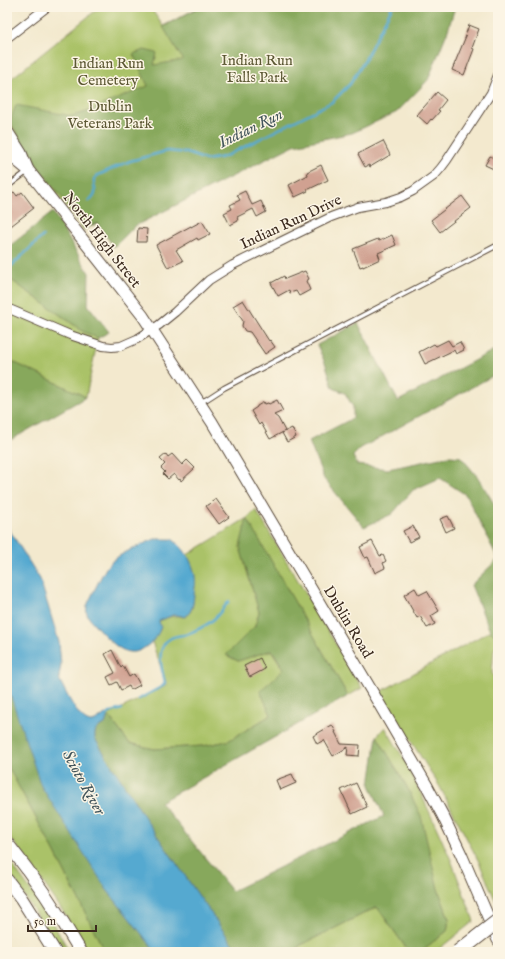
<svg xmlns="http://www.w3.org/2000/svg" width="505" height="959" font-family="'IM FELL English',serif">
	<rect width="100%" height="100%" fill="#fcf5e5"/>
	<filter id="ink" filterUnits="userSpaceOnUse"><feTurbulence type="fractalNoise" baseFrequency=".025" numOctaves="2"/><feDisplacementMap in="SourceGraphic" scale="8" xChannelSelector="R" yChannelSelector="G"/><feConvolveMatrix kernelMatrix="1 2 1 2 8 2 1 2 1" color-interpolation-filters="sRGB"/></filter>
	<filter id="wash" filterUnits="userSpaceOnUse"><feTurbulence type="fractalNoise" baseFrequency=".012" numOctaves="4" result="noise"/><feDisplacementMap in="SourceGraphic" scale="16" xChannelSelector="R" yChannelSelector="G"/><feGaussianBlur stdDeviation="0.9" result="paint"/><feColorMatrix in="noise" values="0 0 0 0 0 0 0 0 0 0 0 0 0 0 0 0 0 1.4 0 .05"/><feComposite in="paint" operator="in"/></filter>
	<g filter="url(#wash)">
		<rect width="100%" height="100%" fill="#f3e9ce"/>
		<!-- green -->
		<g fill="#aac267" stroke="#727642">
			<polygon points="100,7 150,7 163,26 199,7 231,151 84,230 7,132 7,82"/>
			<polygon points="7,277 84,332 98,338 86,397 7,359"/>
			<path d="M256 510 362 688 348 696 247 519 240 547 259 612 255 626 226 655 238 661 271 650 284 670 271 715 228 741 203 746 154 749 129 743 108 715 167 685 152 642 160 630 159 621C167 618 174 614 183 617 195 613 193 600 194 589 194 584 195 578 194 573 193 567 190 560 187 555L247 518Z"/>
			<polygon points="490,631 498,639 498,646 494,649 492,673 498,684 498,903 497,904 479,862 440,787 380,692"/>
			<polygon points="385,727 407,764 428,809 451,860 474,921 435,952 420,952 447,931 449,919 438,889 407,787 377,736"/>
			<polygon points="7,765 54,851 105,952 88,952 64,913 27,859 7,834"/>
			<polygon points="7,858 42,906 70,952 60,952 16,883 7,872"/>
			<polygon points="377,907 409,952 296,952 299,946"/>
		</g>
		<!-- forest -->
		<g fill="#87a85c" stroke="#61693d">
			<polygon points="199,7 455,7 448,30 428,80 397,112 352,133 294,145 135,226 114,247 97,223 86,228 32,159 10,121 16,105 72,116 86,112 148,86 133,54 144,50 157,53 154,65 183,60 163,27"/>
			<polygon points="53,212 89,273 88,305 109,332 98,338 84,332 7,277 7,248"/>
			<polygon points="358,323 398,401 498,348 498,373 361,448 353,456 357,465 388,469 450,456 461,457 477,476 498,510 498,639 490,631 471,585 498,559 466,495 440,478 413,490 392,514 364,527 324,479 309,441 353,418 353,407 345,393 333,388 326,365 317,345"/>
			<polygon points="7,359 86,397 7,442"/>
			<path d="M247 518 348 696 160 802 232 891 384 816 370 785 377 736 407 787 421 816 438 889 449 919 447 931 420 952H409L377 907 299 946 296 952H238L149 824 95 739C94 729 97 728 105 724L108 715 129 743 154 749 203 746 228 741 271 715 260 691 284 669 272 650 238 661 226 655 255 626 259 612 240 547Z"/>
			<polygon points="7,685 107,890 156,952 105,952 54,851 7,765"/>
		</g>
		<!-- water -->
		<g fill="#54a9d0" stroke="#486a77">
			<path d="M7 526 40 579 59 642 61 665 59 676 60 681C65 690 79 723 92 722 97 721 101 717 105 714L108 715 105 724C97 728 94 729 95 739L149 824 238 952H156L107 890 41 786 7 685Z"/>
			<path d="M155 539H172C184 547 193 562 195 576 196 582 195 588 194 595 193 604 193 611 185 617L178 615H173L159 621V622L161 626C159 634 154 641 147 646 143 649 138 652 133 652 118 654 98 628 89 618 83 609 89 602 93 593 97 585 101 576 106 568 114 555 141 545 155 539Z"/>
		</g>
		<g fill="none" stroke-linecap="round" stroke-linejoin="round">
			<!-- stream -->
			<g stroke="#54a9d0" stroke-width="2.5">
				<polyline points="89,201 95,194 95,190 94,183 94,179 98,175 130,161 167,151 187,153 206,160 224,157 332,102 350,84 363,63 392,7"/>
				<polyline points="7,270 43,236"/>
				<path d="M139 699 163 686 165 683C162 669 154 647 171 638 177 635 185 636 192 632 199 629 210 623 215 618 220 613 225 606 229 601"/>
				<polyline points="105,716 112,712 122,709"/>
			</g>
		</g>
		<g id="blocks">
			<!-- building -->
			<g fill="#d0a191">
				<polygon points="469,25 479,29 472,48 474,49 464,75 452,70 466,36 465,36"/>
				<polygon points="437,92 446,100 438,110 440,111 432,120 431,119 427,124 417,115"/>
				<polygon points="383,141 390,155 370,167 369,165 365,167 358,154"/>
				<polygon points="490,156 498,160 498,171 485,165"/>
				<polygon points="321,165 328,180 307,190 308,191 295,197 289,185 308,175 307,172"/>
				<polygon points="245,191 252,205 261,201 266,212 257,217 253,209 237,217 238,221 230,225 224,213 232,209 230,205 240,200 237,195"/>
				<polygon points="14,192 17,196 22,192 34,208 7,229 7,197"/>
				<polygon points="462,196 471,208 440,232 431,220"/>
				<polygon points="202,221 210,234 198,240 197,238 176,250 183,261 168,268 156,245 191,226 191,227"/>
				<polygon points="138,228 147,229 146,242 137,242"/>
				<polygon points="392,235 396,245 378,253 380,259 363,267 363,266 360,267 353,249 378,239 379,241"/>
				<polygon points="305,271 309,279 306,281 310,290 299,296 296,291 290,293 289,290 278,296 271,283 284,276 285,279"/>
				<polygon points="243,300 269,341 270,340 275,347 265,354 250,332 245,331 242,326 243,321 233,306"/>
				<polygon points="448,340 452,346 460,342 464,350 456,354 454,350 425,364 419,352 434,344 436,346"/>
				<polygon points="277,400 283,411 274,415 278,418 285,431 270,439 261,423 259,425 251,411 257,407 257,406 264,402 265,404 268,403 269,404"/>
				<polygon points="292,428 296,437 287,442 282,433"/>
				<polygon points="166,454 168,457 172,454 182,465 187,460 195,468 181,481 180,479 179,480 174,474 168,479 163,474 165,472 161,468 165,464 160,459"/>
				<polygon points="216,499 229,517 219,524 206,506"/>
				<polygon points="448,516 454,528 446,532 440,519"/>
				<polygon points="413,526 419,537 409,542 403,531"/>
				<polygon points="372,541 380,556 383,555 386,561 383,563 385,568 375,573 368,557 365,558 360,547"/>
				<polygon points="415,588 419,595 427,591 439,611 431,616 435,624 427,628 420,616 417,618 404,595"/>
				<polygon points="112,650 121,668 123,666 129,677 134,674 140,685 131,690 129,686 121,690 117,682 111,685 107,677 115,673 105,654"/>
				<polygon points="260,658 265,669 250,677 244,666"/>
				<polygon points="332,725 336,732 335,732 341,744 360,745 359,756 347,755 348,747 333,756 324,740 317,744 313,736"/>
				<polygon points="292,774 296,783 280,790 276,780"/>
				<polygon points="356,783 367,807 352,814 341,790"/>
			</g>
		</g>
	</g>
	<g filter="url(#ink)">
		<use href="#blocks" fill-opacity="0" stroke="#574738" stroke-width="1"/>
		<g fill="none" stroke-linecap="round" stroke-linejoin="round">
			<!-- lane casing -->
			<g stroke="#574738" stroke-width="6">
				<g id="lane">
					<polyline points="7,187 28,171"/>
					<polyline points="200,402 207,399 224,388 258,370 498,245"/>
				</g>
			</g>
			<!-- street casing -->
			<g stroke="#574738" stroke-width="10">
				<g id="street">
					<polyline points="7,38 47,7"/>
					<polyline points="7,308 70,335 103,346 112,347 121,346 137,339 159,325 175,312 209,280 233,265 331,217 358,207 386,202 401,197 413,191 434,176 441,168 447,160 491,93 498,75"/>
				</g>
			</g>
			<!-- secondary casing -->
			<g stroke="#574738" stroke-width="13">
				<g id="secondary">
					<polyline points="7,131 21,153 28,170"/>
					<polyline points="7,149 17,161 28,170 143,316 212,422 374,695 427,786 443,816 461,854 498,940"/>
				</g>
			</g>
			<!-- primary casing -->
			<g stroke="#574738" stroke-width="14">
				<g id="primary">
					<path d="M7 843C35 878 59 914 81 952"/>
					<polyline points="7,880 21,898 55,952"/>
				</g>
			</g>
			<!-- lane -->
			<use href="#lane" stroke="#fff" stroke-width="4"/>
			<!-- street -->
			<use href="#street" stroke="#fff" stroke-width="8"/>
			<!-- secondary -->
			<use href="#secondary" stroke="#fff" stroke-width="11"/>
			<!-- primary -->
			<use href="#primary" stroke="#fff" stroke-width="12"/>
			<!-- highway-bridge casing -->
			<g stroke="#574738" stroke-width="16" stroke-linecap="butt">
				<polyline id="highway-bridge" points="458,952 498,921"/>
			</g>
			<!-- highway-bridge -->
			<use href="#highway-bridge" stroke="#fff" stroke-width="14"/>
		</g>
	</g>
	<g text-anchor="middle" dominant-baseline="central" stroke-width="3" stroke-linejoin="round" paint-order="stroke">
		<!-- park labels -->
		<g font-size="15" fill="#5c5834" stroke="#fcf5e5">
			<text x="257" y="60">Indian Run<tspan x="257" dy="17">Falls Park</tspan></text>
			<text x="108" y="63">Indian Run<tspan x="108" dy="17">Cemetery</tspan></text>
			<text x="110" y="106">Dublin<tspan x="110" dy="17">Veterans Park</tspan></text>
		</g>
		<!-- street labels -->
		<g font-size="15" fill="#3b2a1e" stroke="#fcf5e5">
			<text transform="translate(291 222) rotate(-25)">Indian Run Drive</text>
			<text transform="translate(102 240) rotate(52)">North High Street</text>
			<text transform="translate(348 622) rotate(59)">Dublin Road</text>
		</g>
		<!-- water labels -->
		<g font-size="16" font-style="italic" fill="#44565c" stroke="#fcf5e5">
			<text transform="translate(251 129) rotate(-26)">Indian Run</text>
			<text transform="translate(83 783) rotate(61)">Scioto River</text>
		</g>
	</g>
	<!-- margin -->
	<rect width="505" height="959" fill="none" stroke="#fcf5e5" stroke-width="24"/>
	<!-- scale -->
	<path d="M28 925v6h68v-6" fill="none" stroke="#3b2a1e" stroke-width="2"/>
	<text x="34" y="925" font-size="12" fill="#3b2a1e" stroke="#fcf5e5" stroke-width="3" paint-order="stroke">50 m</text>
</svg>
